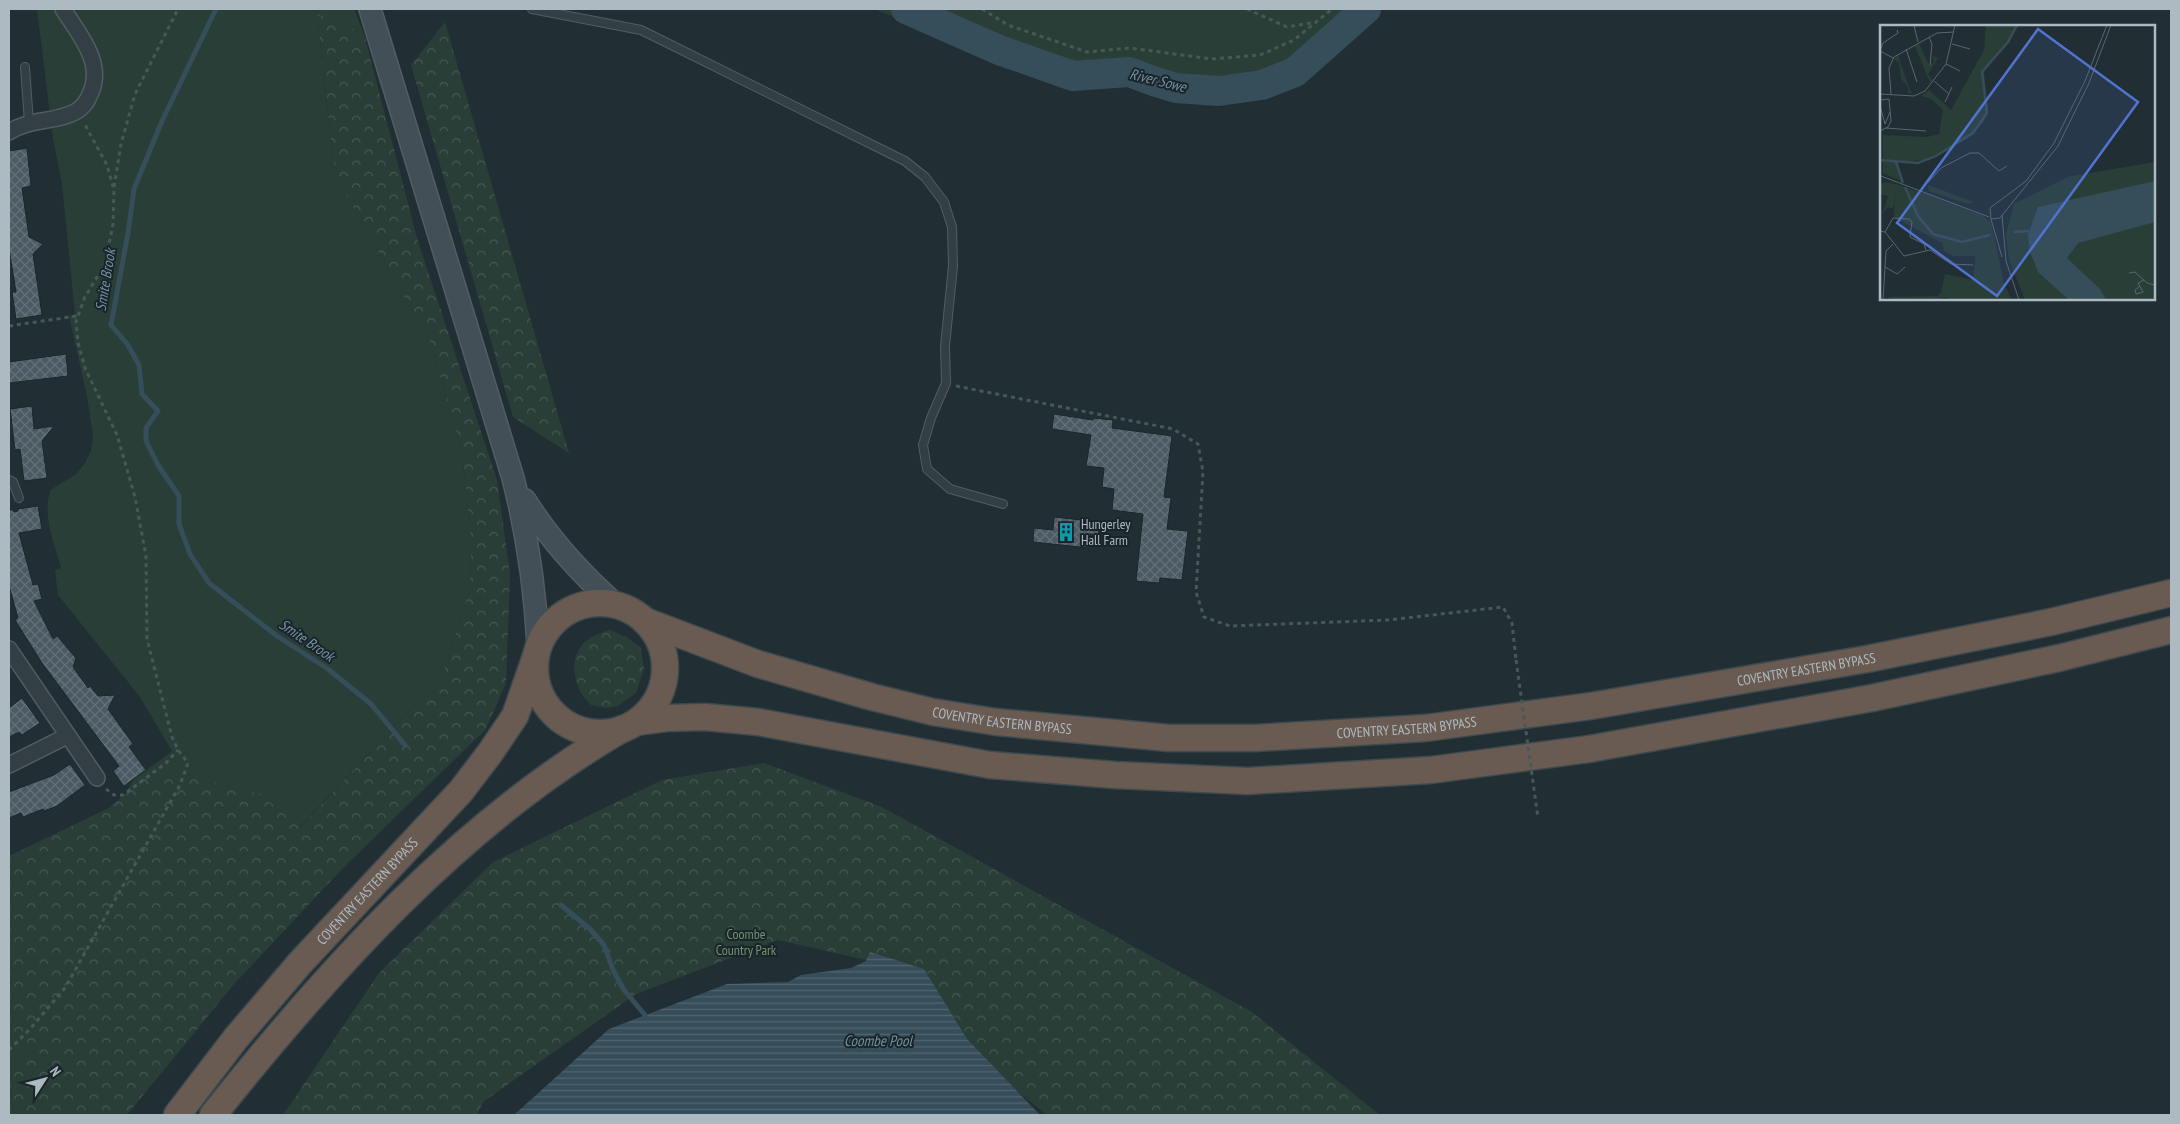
<svg xmlns="http://www.w3.org/2000/svg" width="2180" height="1124" font-family="'PT Sans Narrow',sans-serif">
	<defs>
		<pattern id="forest-crowns" width="20" height="18" patternUnits="userSpaceOnUse" patternTransform="scale(1.25)"><rect width="20" height="18" fill="#2a3e38"/><path d="M2 6a3 3 0 1 1 6 0M12 15a3 3 0 1 1 6 0" fill="none" stroke="#465853"/></pattern>
		<pattern id="water-rules" width="6" height="5" patternUnits="userSpaceOnUse" patternTransform="scale(1.25)"><rect width="6" height="5" fill="#364d5a"/><path d="M0 2.5h6" fill="none" stroke="#516570"/></pattern>
		<pattern id="building-cross-hatch" width="8" height="8" patternUnits="userSpaceOnUse" patternTransform="scale(1.25)"><rect width="8" height="8" fill="#4c5b63"/><path d="M0 0l8 8M0 8l8-8" fill="none" stroke="#637078"/></pattern>
	</defs>
	<rect width="100%" height="100%" fill="#212e34"/>
	<!-- green -->
	<g fill="#2a3e38">
		<path d="M37 9H354L364 34 317 15 335 176 430 342 462 451 471 540 470 588 442 676 188 945 9 1115V856L109 808 127 792 133 780 172 751 140 697 58 595 55 570 61 568C53 539 43 519 50 490L75 475 85 463 91 450 93 436 87 396 69 316 75 314 62 184 53 139Z"/>
		<polygon points="874,9 1380,9 1306,77 1275,92 1207,102 1158,93 1127,80 1104,87 1064,80 1009,62"/>
	</g>
	<!-- forest -->
	<g fill="url(#forest-crowns)">
		<polygon points="317,14 364,34 417,238 497,480 510,574 506,683 486,729 342,869 235,983 127,1115 9,1115 9,1074 33,1047 9,1028 9,856 109,808 127,792 133,780 146,770 199,779 260,794 300,827 442,676 470,588 471,540 462,451 430,342 335,176"/>
		<polygon points="445,22 569,453 513,417 411,65"/>
		<path d="M610 630 628 638 641 648 644 669 636 693 618 706 606 708 591 705C587 701 581 695 579 689 567 658 579 637 610 630Z"/>
		<polygon points="764,763 882,807 1252,1012 1380,1115 1047,1115 962,1047 928,974 778,940 636,994 483,1102 477,1115 283,1115 379,973 493,862 662,780"/>
	</g>
	<!-- water -->
	<polygon fill="url(#water-rules)" points="870,952 924,969 967,1039 1040,1115 514,1115 609,1029 727,984 788,982 801,975 851,968 866,961"/>
	<g fill="none" stroke-linecap="round" stroke-linejoin="round">
		<!-- stream -->
		<g stroke="#364d5a" stroke-width="5">
			<polyline points="216,9 162,121 134,189 128,233 111,325 128,345 139,365 142,394 158,411 146,428 146,441 158,465 179,496 179,524 190,554 209,583 277,636 328,669 371,704 405,745"/>
			<polyline points="561,905 590,929 604,945 613,970 624,990 645,1015"/>
		</g>
		<!-- river -->
		<polyline stroke="#364d5a" stroke-width="30" points="906,9 999,50 1073,76 1129,72 1156,82 1176,88 1219,91 1262,85 1295,72 1366,9"/>
	</g>
	<!-- building -->
	<g fill="url(#building-cross-hatch)" stroke="#1c262b">
		<polygon points="27,148 31,186 22,188 29,237 43,244 33,254 42,315 16,319 12,292 16,292 9,249 9,151"/>
		<polygon points="66,354 68,376 9,383 9,362"/>
		<polygon points="32,406 34,429 54,426 42,441 47,478 24,481 20,449 15,450 10,409"/>
		<polygon points="1054,414 1093,420 1093,418 1113,420 1112,428 1172,436 1164,497 1171,498 1167,529 1188,531 1182,580 1160,578 1159,583 1136,581 1143,514 1112,510 1114,489 1102,487 1104,468 1086,466 1091,435 1052,429"/>
		<polygon points="38,506 42,529 19,533 33,585 38,584 42,599 34,601 53,639 57,636 76,658 73,667 88,688 90,686 98,696 115,695 108,709 133,744 129,747 146,770 124,786 113,771 119,766 42,663 15,620 18,618 9,586 9,510 13,510 14,512 18,511 18,509"/>
		<polygon points="1054,517 1100,522 1098,535 1090,534 1089,548 1033,542 1034,528 1053,530"/>
		<polygon points="22,698 40,723 22,735 19,732 9,737 9,708"/>
		<polygon points="70,764 85,785 57,806 44,811 43,809 23,817 21,813 9,818 9,792 54,775"/>
	</g>
	<g fill="none" stroke-linecap="round" stroke-linejoin="round">
		<!-- lane casing -->
		<g stroke="#525d63" stroke-width="10">
			<g id="lane">
				<polyline points="532,9 641,30 905,161 925,177 944,202 952,227 953,266 945,346 946,383 931,418 923,445 927,469 950,489 1003,504"/>
				<polyline points="25,67 29,123"/>
				<polyline points="9,480 13,482 19,498"/>
			</g>
		</g>
		<!-- street casing -->
		<g stroke="#525d63" stroke-width="18">
			<g id="street">
				<path d="M9 132C31 118 54 123 75 112 83 108 88 100 91 92 104 62 78 33 63 9"/>
				<polyline points="9,649 97,778"/>
				<polyline points="9,765 67,736"/>
			</g>
		</g>
		<!-- secondary casing -->
		<g stroke="#525d63" stroke-width="24">
			<g id="secondary">
				<path d="M370 9 513 478C527 533 535 588 538 645"/>
				<path d="M525 500C550 540 580 573 615 604"/>
			</g>
		</g>
		<!-- highway casing -->
		<g stroke="#3f4a4f" stroke-width="29">
			<g id="highway">
				<circle cx="600" cy="668" r="65"/>
				<path id="s1" d="M645 621 758 664 872 697 933 712 996 722 1169 738H1255L1426 728 1591 706 1867 659 2051 622 2171 593"/>
				<polyline points="637,722 667,718 705,717 758,722 990,765 1115,775 1248,781 1431,770 1589,749 1872,698 2059,658 2171,630"/>
				<path id="s2" d="M177 1115 236 1038 300 963 461 791 490 753 515 716 536 656"/>
				<path d="M213 1115C327 972 462 821 622 729"/>
			</g>
		</g>
		<!-- path -->
		<g stroke="#465957" stroke-width="3" stroke-dasharray="4 4" stroke-linecap="butt">
			<polyline points="982,9 1008,25 1087,52 1130,48 1212,59 1260,55 1294,40 1332,9"/>
			<polyline points="1247,9 1287,27 1316,22"/>
			<polyline points="114,187 121,144 135,94 178,9"/>
			<polyline points="9,326 77,316"/>
			<polyline points="956,386 1173,429 1198,444 1203,472 1196,592 1204,617 1230,626 1388,620 1503,607 1512,623 1516,660"/>
			<polyline points="106,789 114,795 123,795 166,763 178,750"/>
			<polyline points="9,1050 30,1029 65,988 180,785 188,763 178,750 172,737 147,639 146,556 135,497 117,435 85,368 78,343 76,321 85,297 105,264 113,224 114,190 107,165 84,123"/>
		</g>
		<!-- lane -->
		<use href="#lane" stroke="#343f45" stroke-width="8"/>
		<!-- street -->
		<use href="#street" stroke="#343f45" stroke-width="15"/>
		<!-- secondary -->
		<use href="#secondary" stroke="#434f57" stroke-width="21"/>
		<!-- highway -->
		<use href="#highway" stroke="#6a5b52" stroke-width="26"/>
		<!-- path-bridge -->
		<polyline stroke="#465957" stroke-width="3" stroke-dasharray="4 4" stroke-linecap="butt" points="1516,660 1538,818"/>
	</g>
	<!-- icons -->
	<defs>
		<g id="building-bare" transform="scale(1.5)"><path d="M-4-6H4V6H1V3H-1V6H-4ZM-2.5-4.3h1.7v1.8h-1.7ZM.8-4.3h1.7v1.8H.8ZM-2.5-1h1.7V.8h-1.7ZM.8-1h1.7V.8H.8Z" fill="#0f9aa8" stroke="#1a2429" stroke-width="2.5" paint-order="stroke"/></g>
	</defs>
	<g fill-rule="evenodd">
		<use href="#building-bare" x="1066" y="532"/>
	</g>
	<g text-anchor="middle" dominant-baseline="central" stroke-width="4" stroke-linejoin="round" paint-order="stroke">
		<!-- poi labels -->
		<g font-size="14" fill="#aebac2" stroke="#1a2429" text-anchor="start">
			<text x="1081" y="524">Hungerley<tspan x="1081" dy="16">Hall Farm</tspan></text>
		</g>
		<!-- street labels -->
		<g font-size="14" fill="#aebac2" stroke="#1a2429">
			<text stroke="none"><textPath href="#s1" startOffset="1182">COVENTRY EASTERN BYPASS</textPath></text>
			<text stroke="none"><textPath href="#s1" startOffset="372">COVENTRY EASTERN BYPASS</textPath></text>
			<text stroke="none"><textPath href="#s1" startOffset="778">COVENTRY EASTERN BYPASS</textPath></text>
			<text stroke="none"><textPath href="#s2" startOffset="294">COVENTRY EASTERN BYPASS</textPath></text>
		</g>
		<!-- park labels -->
		<g font-size="14" fill="#709570" stroke="#1a2429">
			<text x="746" y="934">Coombe<tspan x="746" dy="16">Country Park</tspan></text>
		</g>
		<!-- water labels -->
		<g font-size="15" font-style="italic" fill="#7192a3" stroke="#1a2429">
			<text transform="translate(1158 80) rotate(14)">River Sowe</text>
			<text transform="translate(105 280) rotate(-81)">Smite Brook</text>
			<text transform="translate(307 640) rotate(34)">Smite Brook</text>
			<text x="878" y="1040">Coombe Pool</text>
		</g>
	</g>
	<!-- overview -->
	<g transform="translate(1880 25)">
		<rect width="275" height="275" fill="#212e34"/>
		<path d="M106 0H139L129 17 104 45 108 87 104 97 88 112 50 135 16 137 21 156 3 148V110L47 112 59 109 63 85 51 74 41 71 49 65 71 85 104 25ZM39 18 49 40 54 37 52 31 58 33 48 49 53 55 50 58 35 21ZM18 30 28 60 32 69 28 68V62L21 54 19 38 14 34ZM275 137V275H145L129 235 126 210 134 179 188 152ZM15 164 44 168 54 180 75 182 100 194 106 202 113 242 127 275H70L67 272 55 275H19L4 272 63 271 67 250 93 255 96 241 95 231H74L65 227 62 218 14 192Z" fill="#2a3e38"/>
		<path d="M275 137V156L172 180 164 179 151 190 146 226 167 260 184 275H155L135 245 128 227 126 210 134 179 188 152ZM5 157 19 160 39 167 28 173 25 167 15 164 14 181 12 184 8 182 2 190 8 171 0 169V160ZM48 160 94 177 87 179 49 166ZM44 168 101 190 111 197 124 259 132 275H120L112 263 108 264 106 275H75L68 262 64 271 56 273 61 267 65 249 93 255 95 235 110 225 106 202 100 194 75 182 54 180 39 171ZM224 239 237 243 244 251 247 260 244 275H226L221 265 200 246 212 240Z" fill="#2a3e38"/>
		<path d="M275 156V197L198 218 187 233 221 265 226 275H189L158 247 150 227 148 210 158 182Z" fill="#364d5a"/>
		<path fill="none" stroke="#364d5a" stroke-width="2.5" d="M0 135 38 138 56 131 93 108 107 88 102 47 128 17 137 0M16 137 23 158M25 162 38 191 53 209 82 217 110 210M134 207 149 206"/>
		<path fill="none" stroke="#59666d" stroke-width="1" d="M34 0 38 17M227 0 205 56 174 118 146 156 110 183 111 194 120 193 178 121 209 58 231 0M49 12 52 19 50 40M72 19 90 24M26 24 37 57M13 33 0 26 3 18 18 8 17 5M66 39 80 46M54 56 69 69M0 69 34 71 45 66 66 39 75 0M11 69 9 43 14 32 57 8 74 7M0 75 9 74 11 96 8 102 0 106M65 77 72 62M0 81 5 99 10 87M6 103 46 106M1 151 109 192M41 165 61 143 90 128H99L119 146 127 141M122 190 126 236 139 275M111 194 122 232M0 206 5 207 24 231 50 225 71 239 93 240M5 207 13 193 29 194 32 197 30 212 44 219 46 225M5 242 17 249 25 242M249 248 255 247 267 258 275 260M260 261 255 265 256 269 263 267 258 258 264 255M3 275 6 226 13 219"/>
		<path fill="#5074d0" fill-opacity="0.15" stroke="#5074d0" stroke-width="2.5" d="M158 4 258 77 117 271 17 198Z"/>
		<rect width="275" height="275" fill="none" stroke="#aebac2" stroke-width="2.5"/>
	</g>
	<!-- border -->
	<rect width="2180" height="1124" fill="none" stroke="#aebac2" stroke-width="20"/>
	<!-- north arrow -->
	<g transform="translate(45 1079) rotate(54)" stroke="#1a2429" stroke-width="4" paint-order="stroke">
	<path d="M0-4L9 19L0 12L-9 19Z" fill="#aebac2"/>
	<text y="-8" font-size="14" font-weight="bold" text-anchor="middle" fill="#aebac2">N</text>
	</g>
</svg>
